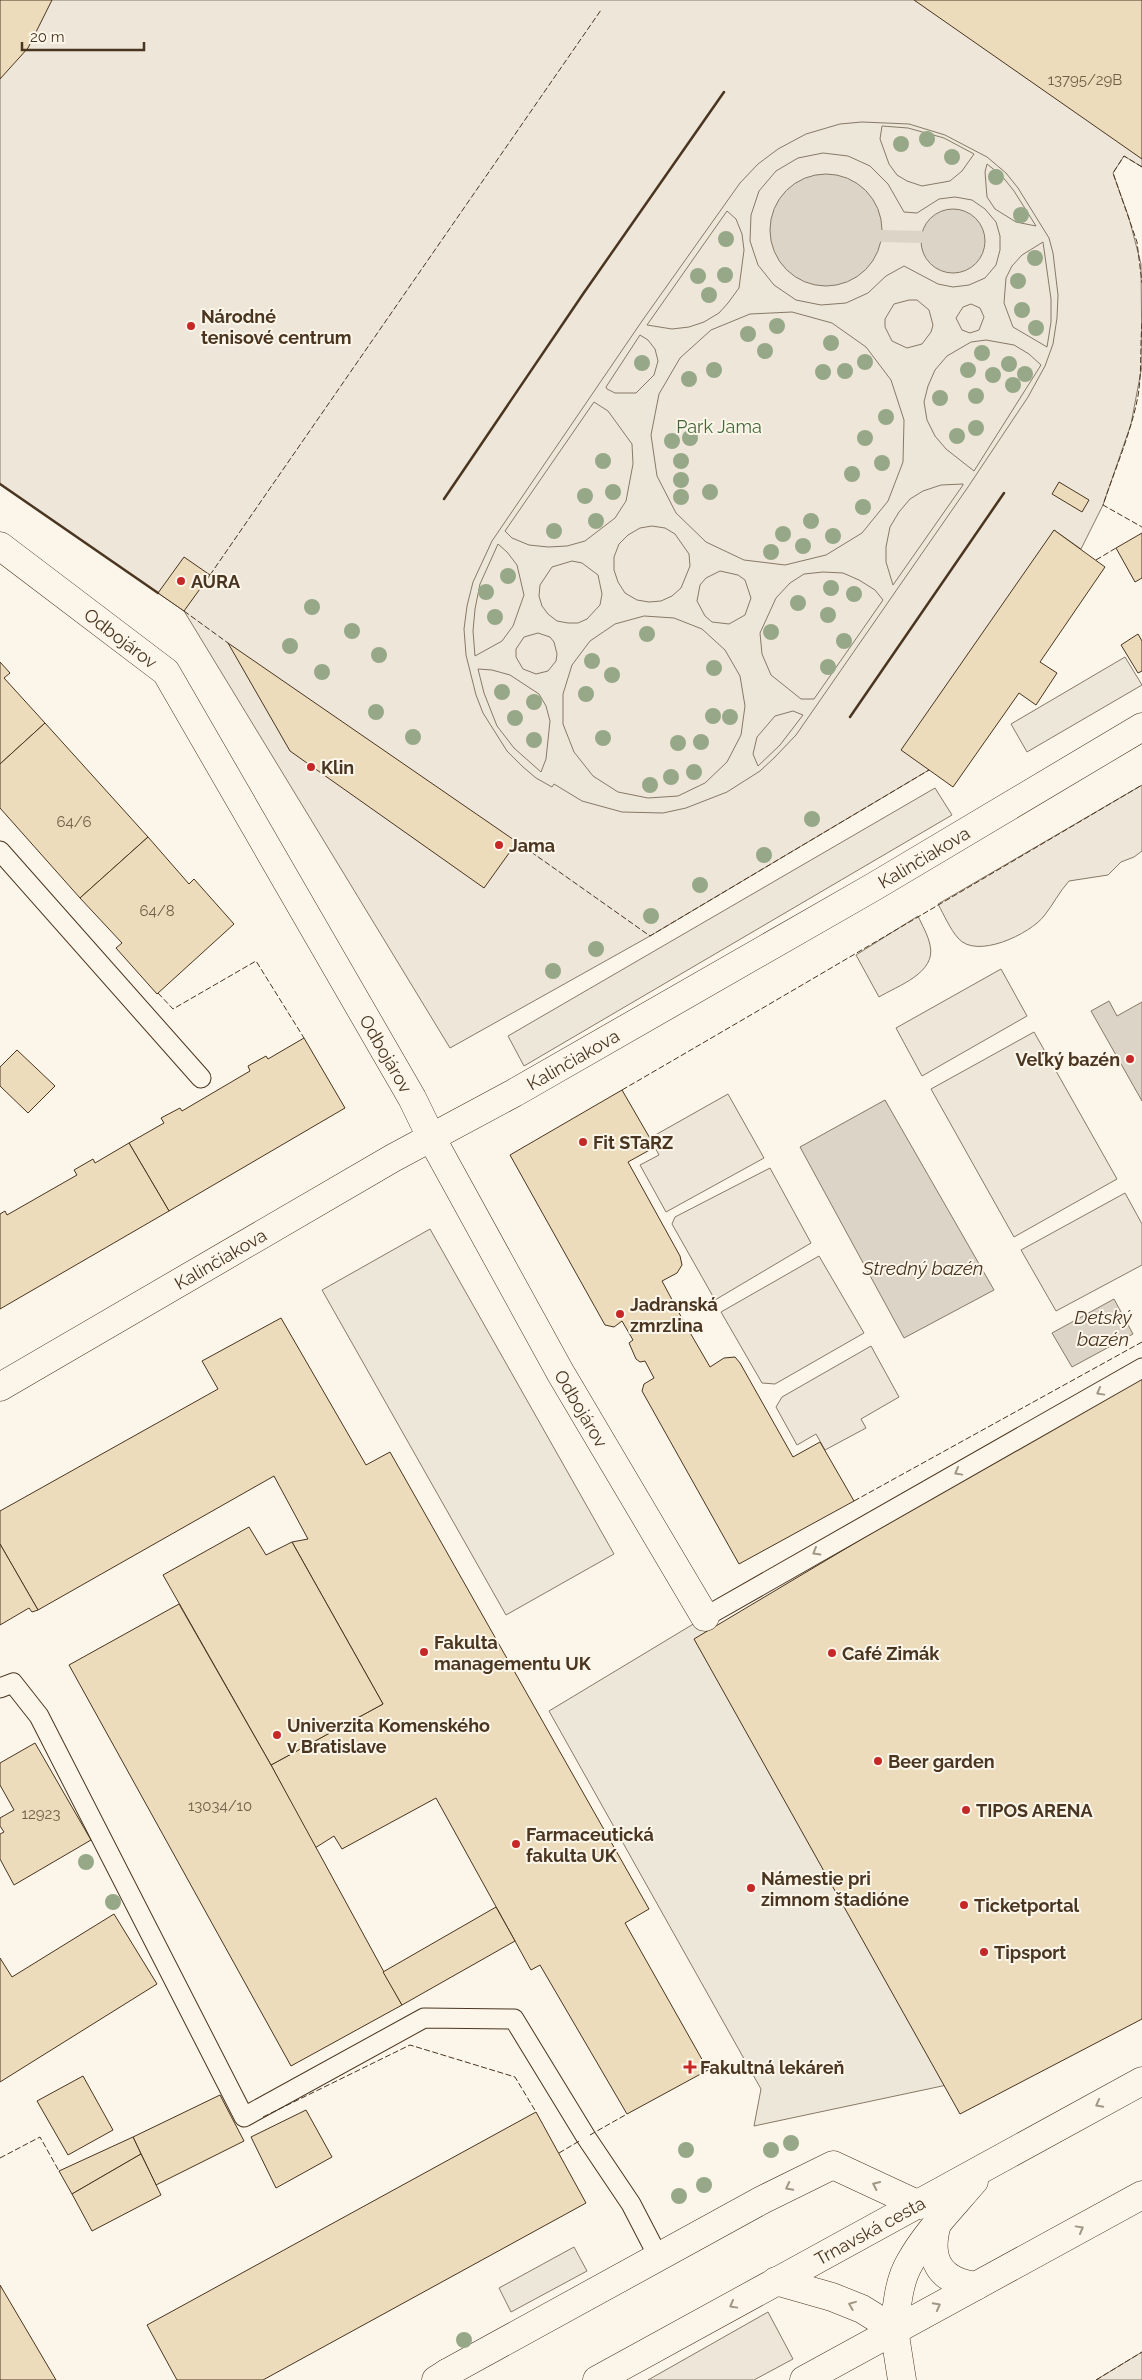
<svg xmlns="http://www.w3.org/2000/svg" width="1142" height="2380" font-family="Raleway,sans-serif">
	<rect width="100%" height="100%" fill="#fbf6e9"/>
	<!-- green -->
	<g fill="#ede6d9" stroke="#887966">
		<polygon points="44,0 1142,0 1142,167 1124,156 1113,173 1129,218 1141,264 1142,366 1131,424 1103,505 1081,549 1054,530 929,770 650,936 450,1048 184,611 0,484 0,64"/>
		<path d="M1142 785V851L1134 857 1121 862 1108 875 1069 881C1059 892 1053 905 1044 916 1030 934 976 960 958 938 950 929 944 915 938 904Z"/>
		<path d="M918 916C922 925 928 935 930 945 937 973 897 986 879 997L856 955Z"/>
		<polygon points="1001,969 1027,1016 922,1076 896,1028"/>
		<polygon points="1034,1032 1117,1179 1014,1237 931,1089"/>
		<polygon points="728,1094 764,1158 666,1212 640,1165 659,1155 650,1138"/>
		<polygon points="770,1168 811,1243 715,1300 672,1224 675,1217"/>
		<polygon points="1125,1193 1142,1224 1142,1265 1056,1311 1021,1250"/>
		<polygon points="819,1256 864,1333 775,1384 762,1383 721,1312"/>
		<polygon points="871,1346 899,1397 861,1419 866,1428 825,1450 816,1434 797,1445 776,1407 782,1397"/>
		<polygon points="768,2312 793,2359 754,2380 648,2380"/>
		<polygon points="1142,2352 1142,2380 1096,2380"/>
	</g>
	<!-- parking -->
	<g fill="#ede7d9" stroke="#887966" fill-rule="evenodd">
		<path d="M862 122 909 124 945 135 987 157 1006 173 1018 188 1049 238 1053 253 1058 295 1057 318 1053 344 1045 366 1028 397 968 487 796 735 774 758 760 771 727 792 686 808 663 813 622 812 582 801 554 784 552 787 536 778 523 767 507 751 483 713 476 695 466 655 464 629 467 606 473 582 492 541 642 321 740 183 758 164 778 149 806 134 840 124ZM882 126 908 128 944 138 974 154 962 171 950 181 922 186 907 181 897 175 889 164 880 139ZM823 153 848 156 870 166 888 184 904 212 917 213 939 199 955 197 972 200 985 209 996 222 1000 236V250L996 265 985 278 969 285 953 287 938 284 904 266 886 276 868 293 846 303 821 305 796 300 774 285 758 265 750 241 751 215 759 191 776 171 798 158ZM987 164 1002 176 1014 191 1036 226 1016 222 995 209 987 197 985 172ZM727 211 736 219 742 234 744 250 739 288 728 303 719 313 704 322 689 327 672 329 647 325ZM1043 242 1051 299V322L1047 347 1013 327 1004 303 1006 278 1012 266 1022 255ZM909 300H917L929 310 933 325 931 332 922 344 907 348 892 341 885 327V319L894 304ZM971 304 980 308 984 317 979 330 970 333 962 330 956 318 963 307ZM792 312 832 323 866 347 891 380 904 420 903 462 888 501 862 533 826 555 785 565 744 560 706 542 676 513 657 476 651 435 659 394 680 358 711 330 750 314ZM640 335 648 340 655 349 658 361 654 375 636 393H615L607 389 606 387ZM986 340 1014 345 1029 354 1041 365 974 471 946 449 935 436 927 420 924 402 928 386 935 370 947 356 971 342ZM594 402 608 411 632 444 633 464 626 501 615 518 585 541 567 546 548 547 529 545 512 538 505 531ZM963 484V485L893 585 886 562V547L890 527 899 512 910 499 923 491 941 485ZM652 526 665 528 675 534 689 554 690 566 681 588 672 596 661 601 649 602 637 600 625 593 618 582 614 570V557L619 544 628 535 640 528ZM498 544 507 552 517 565 524 595 513 626 502 641 475 656 473 631 475 609 480 584ZM572 561 582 563 598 575 602 594 600 605 587 619 578 623H568L557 621 548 614 542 606 539 596 540 585 552 567ZM720 571 738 575 745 580 751 598 745 615 729 624 712 622 705 616 697 601 700 585 706 578ZM823 572 843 573 859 580 875 590 883 600 814 699H801L771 675 762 654 760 633 776 598 790 583 804 574ZM644 616 674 618 702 629 725 650 740 676 745 706 741 735 727 762 705 783 678 796 648 798 618 792 593 776 574 752 563 724V694L572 665 590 641 615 624ZM538 633 550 637 554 642 557 654 556 661 548 671 536 674 523 669 516 657V649L524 637ZM478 669 492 670 510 675 539 694 546 706 550 721 546 759 541 772 514 748 497 726 484 693ZM793 711 803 715 780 745 758 766 753 754 757 737 775 716Z"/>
		<polygon points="1125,657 1142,685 1027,752 1011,724"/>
		<polygon points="935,788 952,815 524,1066 508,1036"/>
		<polygon points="430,1229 614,1554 506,1615 322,1290"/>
		<polygon points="705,1617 710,1629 961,2082 754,2126 761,2089 549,1711"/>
		<polygon points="574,2247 587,2271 511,2312 499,2288"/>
	</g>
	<!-- water -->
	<g fill="#dcd4c6" stroke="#887966">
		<circle cx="826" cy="230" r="56"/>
		<circle cx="953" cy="241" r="32"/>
		<polygon points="1109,1001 1117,1016 1142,1002 1142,1101 1091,1011"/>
		<polygon points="885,1100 994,1290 904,1338 800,1147"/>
		<polygon points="1114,1299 1133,1334 1072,1367 1052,1333"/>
	</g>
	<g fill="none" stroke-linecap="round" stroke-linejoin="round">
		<!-- stream -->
		<polyline stroke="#dcd4c6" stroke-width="12" points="882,236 921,237"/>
	</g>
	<!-- building -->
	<g fill="#ecdcbc" stroke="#4a3520">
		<polygon points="0,0 52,0 28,48 0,79"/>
		<polygon points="914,0 1142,0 1142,159"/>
		<polygon points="1059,482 1089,500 1082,512 1052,494"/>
		<polygon points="1054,530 1105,567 1040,662 1057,673 1036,705 1019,693 953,787 901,750"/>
		<polygon points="1142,533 1142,578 1135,582 1116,548"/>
		<polygon points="184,557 210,575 184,611 158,593"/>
		<polygon points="1138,634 1142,641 1142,671 1138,673 1121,645"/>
		<polygon points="228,643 517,842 484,888 290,751"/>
		<polygon points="0,662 10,673 4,678 45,723 0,764"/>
		<polygon points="45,723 148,837 80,898 0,808 0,764"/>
		<polygon points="148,837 189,884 194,879 234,924 157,994 116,948 122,943 80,898"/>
		<polygon points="304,1038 345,1108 169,1211 129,1143 164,1123 161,1118 180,1108 182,1111 250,1071 248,1066 266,1056 268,1059"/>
		<polygon points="17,1050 55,1086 28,1113 0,1086 0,1067"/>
		<polygon points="622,1090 655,1147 628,1162 680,1256 682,1265 677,1273 662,1281 685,1324 710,1367 724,1358 735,1357 740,1363 793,1457 820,1442 854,1501 739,1564 642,1391 644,1384 654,1378 645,1361 640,1362 636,1359 629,1343 633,1340 622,1321 614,1327 605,1325 510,1155"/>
		<polygon points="129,1143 169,1211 0,1309 0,1214 5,1211 7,1215 77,1175 74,1170 93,1159 95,1163"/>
		<polygon points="281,1318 366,1465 390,1452 649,1909 625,1923 708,2070 627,2114 540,1965 531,1970 436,1798 342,1849 334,1836 315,1848 271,1765 383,1704 292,1542 308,1539 274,1476 38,1610 0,1544 0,1511 218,1389 202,1361"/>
		<polygon points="1142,1372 1142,2019 960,2114 694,1639"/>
		<polygon points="249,1527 266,1555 292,1542 383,1704 271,1765 163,1575"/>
		<polygon points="0,1544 38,1610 32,1612 29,1608 0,1625"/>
		<polygon points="179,1604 271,1765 402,2005 291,2066 69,1665"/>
		<polygon points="35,1743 91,1840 14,1885 0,1859 0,1834 4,1832 0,1826 0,1818 14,1810 0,1785 0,1763"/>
		<polygon points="496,1907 515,1941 402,2005 383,1972"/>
		<polygon points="114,1914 157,1984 0,2082 0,1958 12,1977"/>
		<polygon points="83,2076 113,2130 68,2155 37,2101"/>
		<polygon points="220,2095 244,2141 156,2185 133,2137"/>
		<polygon points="306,2110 332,2157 276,2188 251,2137"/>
		<polygon points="536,2112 586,2203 263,2380 177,2380 147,2325"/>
		<polygon points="133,2137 141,2154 72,2194 59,2171"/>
		<polygon points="141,2154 161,2195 92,2231 72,2194"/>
		<polygon points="0,2285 56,2380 0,2380"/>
	</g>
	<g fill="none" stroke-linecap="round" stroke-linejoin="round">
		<!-- service casing -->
		<g stroke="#4a3520" stroke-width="21">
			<g id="service">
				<polyline points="0,851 201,1078"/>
				<polyline points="705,1617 1142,1368"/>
				<polyline points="0,1688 13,1683 39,1716 244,2117 424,2018 514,2019 586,2137 631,2204 659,2258"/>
			</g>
		</g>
		<!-- pedestrian casing -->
		<g stroke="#4a3520" stroke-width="29">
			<g id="pedestrian">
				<path id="s1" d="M432 1139 560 1372 705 1617"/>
				<polyline points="447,2373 762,2200 833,2165 919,2205"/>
			</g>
		</g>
		<!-- minor casing -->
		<g stroke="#4a3520" stroke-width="29">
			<g id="minor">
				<path id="s2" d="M0 546 166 672 412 1098 432 1139"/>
				<path id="s3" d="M0 1387 393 1158 514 1093 875 886 1142 727"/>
				<polyline points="436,2380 447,2373"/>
			</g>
		</g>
		<!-- tertiary casing -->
		<g stroke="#4a3520" stroke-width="29">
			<polyline id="tertiary" points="894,2329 902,2380"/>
		</g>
		<!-- primary casing -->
		<g stroke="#4a3520" stroke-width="29">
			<g id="primary">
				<path d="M937 2224C927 2259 939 2281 976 2286"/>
				<polyline points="776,2281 832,2297 862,2309 894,2329"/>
				<path d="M894 2329C897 2308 898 2282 910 2262 926 2233 952 2207 974 2181"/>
				<path id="s4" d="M597 2380 1142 2081"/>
				<polyline points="804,2380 1142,2195"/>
			</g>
		</g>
		<!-- service -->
		<use href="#service" stroke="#fbf6e9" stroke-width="19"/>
		<!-- pedestrian -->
		<use href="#pedestrian" stroke="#fbf6e9" stroke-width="28"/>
		<!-- minor -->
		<use href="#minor" stroke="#fbf6e9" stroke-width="28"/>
		<!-- tertiary -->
		<use href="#tertiary" stroke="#fbf6e9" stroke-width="28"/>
		<!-- primary -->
		<use href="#primary" stroke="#fbf6e9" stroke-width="28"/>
		<!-- fence -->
		<g stroke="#4a3520" stroke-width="1" stroke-dasharray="6 2.5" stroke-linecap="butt">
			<polyline points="1142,167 1124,156 1113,173 1137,242 1142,283"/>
			<path d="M1142 323C1140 347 1142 371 1138 396 1131 433 1115 469 1103 505L1142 527"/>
			<polyline points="1096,560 1116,548"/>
			<polyline points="210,575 601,10"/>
			<polyline points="184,611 228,643"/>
			<polyline points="517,842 650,936 929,770"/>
			<polyline points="158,993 173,1009 256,961 304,1038"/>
			<path d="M622 1090C796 989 969 887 1142 785"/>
			<polyline points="854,1501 1142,1342"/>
			<polyline points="263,2117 410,2045 515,2077 536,2112"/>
			<polyline points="590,2135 627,2114"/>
			<polyline points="559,2153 581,2140"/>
			<polyline points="0,2158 40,2137 59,2171"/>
			<polyline points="1096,2380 1142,2352"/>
		</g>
		<!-- wall -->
		<g stroke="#4a3520" stroke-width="2.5">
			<polyline points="0,484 158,593"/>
			<polyline points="444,499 583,294 724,92"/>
			<polyline points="850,717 1004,493"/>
		</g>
	</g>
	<!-- trees -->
	<g fill="#96a887">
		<circle cx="927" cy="139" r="8"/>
		<circle cx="901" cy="144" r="8"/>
		<circle cx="952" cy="157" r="8"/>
		<circle cx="996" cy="177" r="8"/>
		<circle cx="1021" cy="215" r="8"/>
		<circle cx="726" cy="239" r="8"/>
		<circle cx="1035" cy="258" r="8"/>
		<circle cx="725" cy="275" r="8"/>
		<circle cx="698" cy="276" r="8"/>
		<circle cx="1018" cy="281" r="8"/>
		<circle cx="709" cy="295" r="8"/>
		<circle cx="1022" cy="310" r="8"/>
		<circle cx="777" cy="326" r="8"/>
		<circle cx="1036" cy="328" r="8"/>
		<circle cx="748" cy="334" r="8"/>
		<circle cx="831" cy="343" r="8"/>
		<circle cx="765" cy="351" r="8"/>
		<circle cx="982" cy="353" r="8"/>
		<circle cx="865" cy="362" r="8"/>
		<circle cx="642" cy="363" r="8"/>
		<circle cx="1009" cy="364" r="8"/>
		<circle cx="714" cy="370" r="8"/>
		<circle cx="968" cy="370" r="8"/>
		<circle cx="845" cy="371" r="8"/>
		<circle cx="823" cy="372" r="8"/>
		<circle cx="1025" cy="374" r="8"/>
		<circle cx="993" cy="375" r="8"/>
		<circle cx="689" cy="379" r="8"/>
		<circle cx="1013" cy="385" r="8"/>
		<circle cx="976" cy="396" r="8"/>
		<circle cx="940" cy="398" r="8"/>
		<circle cx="886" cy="417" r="8"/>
		<circle cx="976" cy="428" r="8"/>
		<circle cx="957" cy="436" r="8"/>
		<circle cx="690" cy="438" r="8"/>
		<circle cx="865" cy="438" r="8"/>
		<circle cx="672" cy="441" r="8"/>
		<circle cx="603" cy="461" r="8"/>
		<circle cx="681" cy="461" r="8"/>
		<circle cx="882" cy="463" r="8"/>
		<circle cx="852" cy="474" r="8"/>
		<circle cx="681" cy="480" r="8"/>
		<circle cx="613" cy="492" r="8"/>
		<circle cx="710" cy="492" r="8"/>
		<circle cx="585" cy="496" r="8"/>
		<circle cx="681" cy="497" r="8"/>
		<circle cx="863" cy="507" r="8"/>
		<circle cx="596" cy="521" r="8"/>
		<circle cx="811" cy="521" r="8"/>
		<circle cx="554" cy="531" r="8"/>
		<circle cx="783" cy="534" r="8"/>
		<circle cx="833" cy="536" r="8"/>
		<circle cx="803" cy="546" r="8"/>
		<circle cx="771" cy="552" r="8"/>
		<circle cx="508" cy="576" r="8"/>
		<circle cx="831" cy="588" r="8"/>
		<circle cx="486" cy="592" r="8"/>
		<circle cx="854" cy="594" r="8"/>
		<circle cx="798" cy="603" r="8"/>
		<circle cx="312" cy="607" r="8"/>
		<circle cx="828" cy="615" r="8"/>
		<circle cx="495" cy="617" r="8"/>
		<circle cx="352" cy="631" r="8"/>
		<circle cx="771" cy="632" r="8"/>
		<circle cx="647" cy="634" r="8"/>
		<circle cx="844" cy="641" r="8"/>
		<circle cx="290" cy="646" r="8"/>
		<circle cx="379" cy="655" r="8"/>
		<circle cx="592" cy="661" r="8"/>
		<circle cx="828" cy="667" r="8"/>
		<circle cx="714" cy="668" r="8"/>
		<circle cx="322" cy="672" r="8"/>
		<circle cx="612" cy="675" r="8"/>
		<circle cx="502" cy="692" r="8"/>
		<circle cx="586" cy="694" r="8"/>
		<circle cx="534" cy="702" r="8"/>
		<circle cx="376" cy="712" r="8"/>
		<circle cx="713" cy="716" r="8"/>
		<circle cx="730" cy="717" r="8"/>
		<circle cx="515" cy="718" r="8"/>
		<circle cx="413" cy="737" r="8"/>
		<circle cx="603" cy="738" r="8"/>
		<circle cx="534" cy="740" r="8"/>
		<circle cx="701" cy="742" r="8"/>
		<circle cx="678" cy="743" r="8"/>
		<circle cx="694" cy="772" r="8"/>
		<circle cx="671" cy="777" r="8"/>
		<circle cx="650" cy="785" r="8"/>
		<circle cx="812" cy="819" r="8"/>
		<circle cx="764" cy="855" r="8"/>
		<circle cx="700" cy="885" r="8"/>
		<circle cx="651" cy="916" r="8"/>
		<circle cx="596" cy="949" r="8"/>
		<circle cx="553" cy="971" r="8"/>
		<circle cx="86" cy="1862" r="8"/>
		<circle cx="113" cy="1902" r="8"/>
		<circle cx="791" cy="2143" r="8"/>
		<circle cx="686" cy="2150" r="8"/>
		<circle cx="771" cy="2150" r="8"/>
		<circle cx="704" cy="2185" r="8"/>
		<circle cx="679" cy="2196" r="8"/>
		<circle cx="464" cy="2340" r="8"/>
	</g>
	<!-- one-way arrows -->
	<defs><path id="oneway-chevron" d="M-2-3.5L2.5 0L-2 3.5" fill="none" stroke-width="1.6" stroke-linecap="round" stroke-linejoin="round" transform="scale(1.25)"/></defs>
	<g stroke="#a29684">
		<use href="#oneway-chevron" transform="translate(1100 1392) rotate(151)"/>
		<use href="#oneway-chevron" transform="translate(958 1472) rotate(151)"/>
		<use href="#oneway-chevron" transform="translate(816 1552) rotate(150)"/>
		<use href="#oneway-chevron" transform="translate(1099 2104) rotate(152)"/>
		<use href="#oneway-chevron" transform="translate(876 2185) rotate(-155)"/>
		<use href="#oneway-chevron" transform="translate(789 2187) rotate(153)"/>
		<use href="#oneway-chevron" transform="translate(1080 2229) rotate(-29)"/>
		<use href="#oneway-chevron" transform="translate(733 2305) rotate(151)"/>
		<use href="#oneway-chevron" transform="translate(852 2305) rotate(-158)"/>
		<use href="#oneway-chevron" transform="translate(937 2306) rotate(-28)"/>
	</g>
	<!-- markers -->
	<g fill="#c62828" stroke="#fbf6e9" stroke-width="2">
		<circle cx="191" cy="326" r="5"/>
		<circle cx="181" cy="581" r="5"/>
		<circle cx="311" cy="767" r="5"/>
		<circle cx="499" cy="845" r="5"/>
		<circle cx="1130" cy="1059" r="5"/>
		<circle cx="583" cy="1142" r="5"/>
		<circle cx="620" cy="1314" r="5"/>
		<circle cx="424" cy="1652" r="5"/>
		<circle cx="832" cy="1653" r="5"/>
		<circle cx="277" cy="1735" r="5"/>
		<circle cx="878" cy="1761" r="5"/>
		<circle cx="966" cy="1810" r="5"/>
		<circle cx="516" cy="1844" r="5"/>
		<circle cx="751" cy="1888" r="5"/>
		<circle cx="964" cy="1905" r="5"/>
		<circle cx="984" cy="1952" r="5"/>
		<path d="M687.5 2059.5h5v5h5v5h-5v5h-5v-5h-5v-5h5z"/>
	</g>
	<g text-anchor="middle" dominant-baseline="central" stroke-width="4" stroke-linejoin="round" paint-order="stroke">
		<!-- number labels -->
		<g font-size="15" fill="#725f47">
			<text x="1085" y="80">13795/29B</text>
			<text x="74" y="822">64/6</text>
			<text x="157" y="911">64/8</text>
			<text x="220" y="1806">13034/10</text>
			<text x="41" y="1814">12923</text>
		</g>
		<!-- poi labels -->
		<g font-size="18" font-weight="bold" fill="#4a3520" stroke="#fbf6e9" text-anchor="start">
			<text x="201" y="316">Národné<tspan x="201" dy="21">tenisové centrum</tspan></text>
			<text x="191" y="581">AURA</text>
			<text x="321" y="767">Klin</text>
			<text x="509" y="845">Jama</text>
			<text x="1120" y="1059" text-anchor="end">Veľký bazén</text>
			<text x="593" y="1142">Fit STaRZ</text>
			<text x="630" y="1304">Jadranská<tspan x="630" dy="21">zmrzlina</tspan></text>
			<text x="434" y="1642">Fakulta<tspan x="434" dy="21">managementu UK</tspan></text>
			<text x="842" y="1653">Café Zimák</text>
			<text x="287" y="1725">Univerzita Komenského<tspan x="287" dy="21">v Bratislave</tspan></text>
			<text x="888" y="1761">Beer garden</text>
			<text x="976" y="1810">TIPOS ARENA</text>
			<text x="526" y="1834">Farmaceutická<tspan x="526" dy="21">fakulta UK</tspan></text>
			<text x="761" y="1878">Námestie pri<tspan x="761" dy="21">zimnom štadióne</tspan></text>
			<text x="974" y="1905">Ticketportal</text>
			<text x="994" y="1952">Tipsport</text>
			<text x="700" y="2067">Fakultná lekáreň</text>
		</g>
		<!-- park labels -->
		<g font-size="18" fill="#436837" stroke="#fbf6e9">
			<text x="719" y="426">Park Jama</text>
		</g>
		<!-- street labels -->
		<g font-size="18" fill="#4a3520" stroke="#fbf6e9">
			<text stroke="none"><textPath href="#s2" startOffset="152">Odbojárov</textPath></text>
			<text stroke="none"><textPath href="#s3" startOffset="1065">Kalinčiakova</textPath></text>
			<text stroke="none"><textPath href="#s2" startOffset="649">Odbojárov</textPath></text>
			<text stroke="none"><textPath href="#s3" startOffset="660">Kalinčiakova</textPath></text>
			<text stroke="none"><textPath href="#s3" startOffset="255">Kalinčiakova</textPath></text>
			<text stroke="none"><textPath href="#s1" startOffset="308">Odbojárov</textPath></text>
			<text stroke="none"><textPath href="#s4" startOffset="311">Trnavská cesta</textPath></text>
		</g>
		<!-- water labels -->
		<g font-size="19" font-style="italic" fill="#4a3520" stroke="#fbf6e9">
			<text x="923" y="1268">Stredný bazén</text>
			<text x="1103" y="1317">Detský<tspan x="1103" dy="22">bazén</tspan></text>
		</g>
	</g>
	<!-- scale -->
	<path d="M22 42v8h122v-8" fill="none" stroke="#4a3520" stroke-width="2.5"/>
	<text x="30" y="42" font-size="15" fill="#4a3520" stroke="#fbf6e9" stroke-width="4" paint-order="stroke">20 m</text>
</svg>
